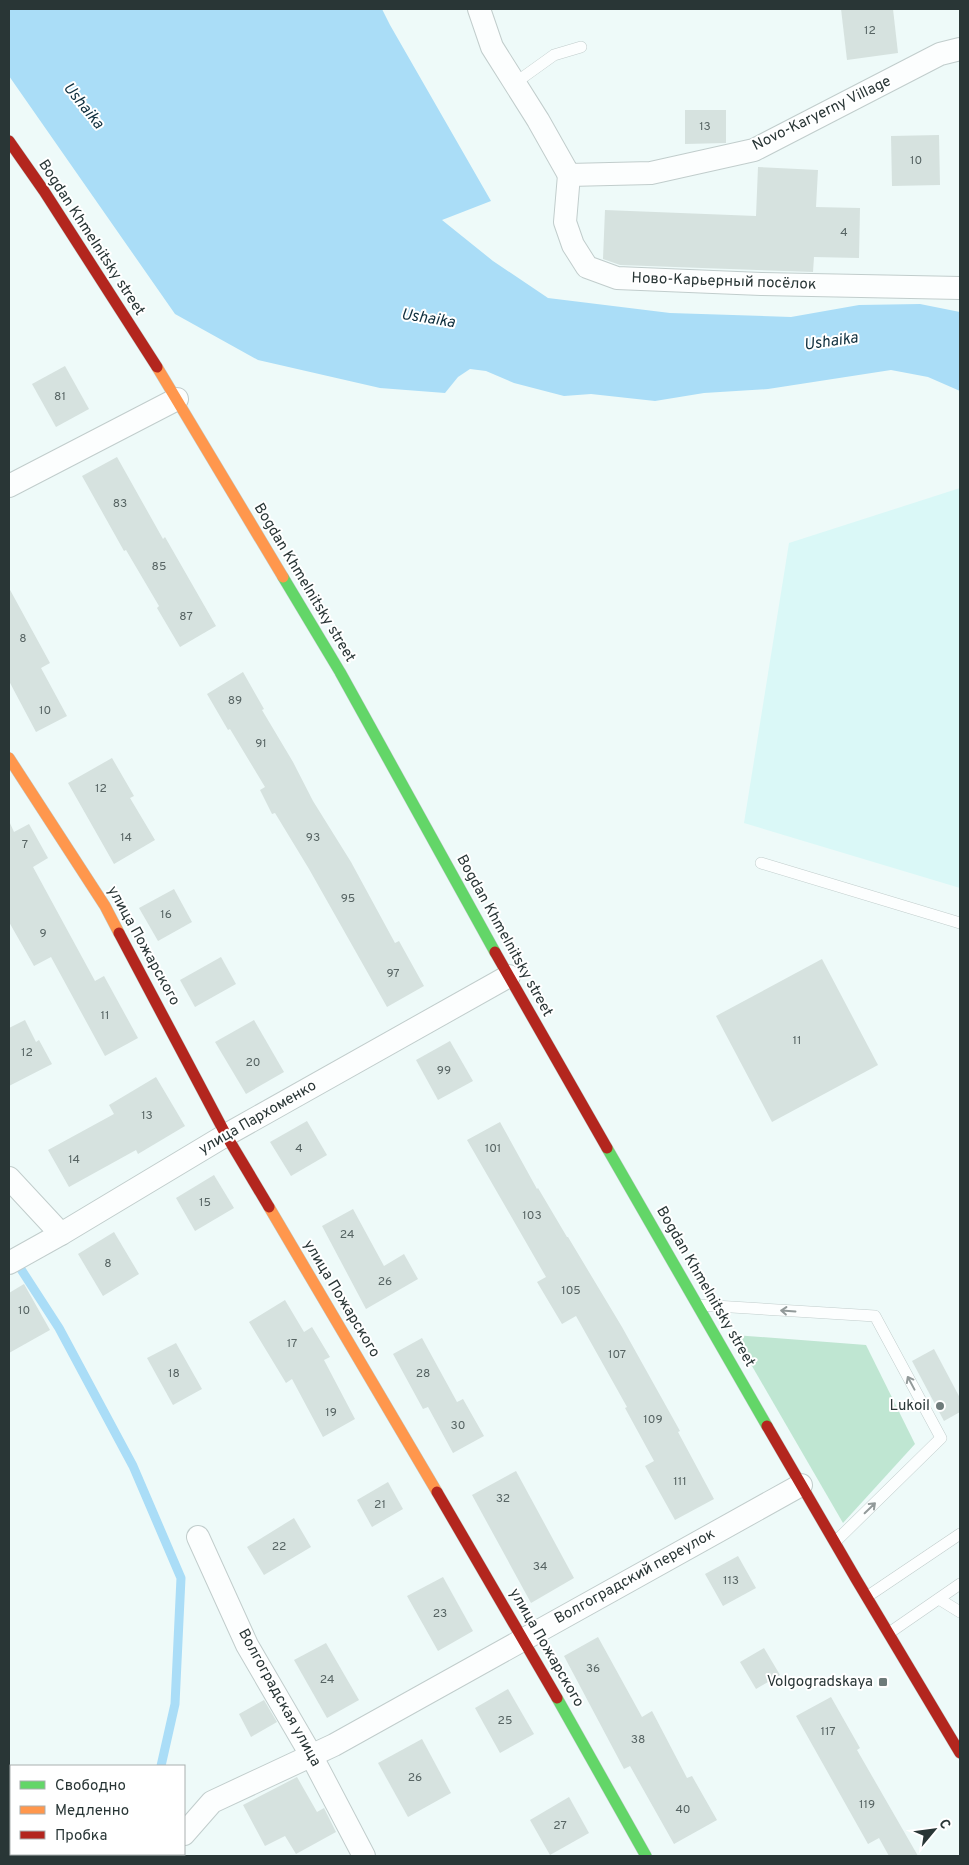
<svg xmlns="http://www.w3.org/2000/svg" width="969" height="1865" font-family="Overpass,sans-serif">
	<rect width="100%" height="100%" fill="#eefaf9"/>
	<!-- built -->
	<polygon fill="#daf8f7" points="960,488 960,888 744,823 789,543"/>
	<!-- green -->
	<polygon fill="#bfe6d2" points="734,1335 866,1345 915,1444 843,1523"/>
	<!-- water -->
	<polygon fill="#aaddf7" points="9,9 382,9 390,25 491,201 442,220 493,261 548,298 670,313 791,317 859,305 920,304 960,312 960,391 928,377 891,370 768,389 704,393 655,401 591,394 564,396 514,383 486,371 470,369 458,377 445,393 380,388 258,360 175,314 9,76"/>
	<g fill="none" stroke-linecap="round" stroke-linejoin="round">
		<!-- stream -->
		<polyline stroke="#aaddf7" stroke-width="9" points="15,1260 59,1328 133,1466 181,1578 175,1704 161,1766"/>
	</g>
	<!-- building -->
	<g fill="#d6e2df">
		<polygon points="841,9 893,9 898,53 847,60"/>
		<polygon points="685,110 726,110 726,143 685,144"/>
		<polygon points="939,135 940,185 892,186 891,136"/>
		<polygon points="758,167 818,170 816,207 860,208 859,258 814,257 813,272 620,265 603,259 605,210 756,216"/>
		<polygon points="65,366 89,409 56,427 32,384"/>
		<polygon points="117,457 163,539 165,537 216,626 180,647 157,608 159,606 126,550 124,551 82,476"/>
		<polygon points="9,588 50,663 41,668 67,716 36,732 9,681"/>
		<polygon points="243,672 264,709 262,710 293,762 313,801 351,862 395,943 399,941 424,986 387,1007 309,869 275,813 272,814 260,790 265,787 230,729 228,730 207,694"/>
		<polygon points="112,758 134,796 130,798 155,840 114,864 68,783"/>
		<polygon points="9,821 14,832 29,824 48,858 33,867 95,981 104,976 138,1038 105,1056 51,957 34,966 9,922"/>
		<polygon points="174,889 192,922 158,941 139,908"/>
		<polygon points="221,957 236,984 195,1007 180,980"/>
		<polygon points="822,959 878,1065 772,1122 716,1016"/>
		<polygon points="25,1020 36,1042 39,1040 52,1064 9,1086 9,1028"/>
		<polygon points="254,1020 284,1072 246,1094 215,1042"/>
		<polygon points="450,1041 473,1081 438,1100 416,1060"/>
		<polygon points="156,1077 185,1126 138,1154 136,1150 69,1187 48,1150 114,1114 109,1105"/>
		<polygon points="307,1121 327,1155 291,1176 270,1142"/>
		<polygon points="500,1122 537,1189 538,1188 567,1237 568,1237 622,1327 680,1431 678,1432 714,1499 675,1520 645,1466 654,1461 625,1408 627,1407 576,1316 562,1324 537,1282 546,1277 467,1140"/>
		<polygon points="214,1175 234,1208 195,1231 176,1198"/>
		<polygon points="353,1209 384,1266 404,1254 418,1279 366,1309 322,1226"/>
		<polygon points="114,1232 139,1274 103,1296 78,1254"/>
		<polygon points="24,1284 50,1330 9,1353 9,1293"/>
		<polygon points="285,1300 304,1332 312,1327 330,1357 324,1360 355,1419 323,1437 292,1379 286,1383 249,1322"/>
		<polygon points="422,1338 457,1402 463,1399 484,1436 453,1453 428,1407 423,1409 393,1354"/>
		<polygon points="176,1343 202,1389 173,1405 147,1358"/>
		<polygon points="934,1349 960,1398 960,1412 944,1421 912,1361"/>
		<polygon points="516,1471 574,1578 531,1603 472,1495"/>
		<polygon points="388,1482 403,1509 372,1527 357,1500"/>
		<polygon points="294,1518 311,1547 264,1575 247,1547"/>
		<polygon points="738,1556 756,1588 723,1606 705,1574"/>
		<polygon points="443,1577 473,1631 438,1651 407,1596"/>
		<polygon points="598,1637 642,1717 652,1711 687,1778 692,1776 717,1820 674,1844 630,1766 624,1769 564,1656"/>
		<polygon points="326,1643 359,1700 327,1718 294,1660"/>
		<polygon points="764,1648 780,1675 756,1689 740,1662"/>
		<polygon points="508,1689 534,1734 500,1753 475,1708"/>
		<polygon points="831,1697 860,1748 857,1750 918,1856 889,1856 879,1838 868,1844 796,1716"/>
		<polygon points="264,1700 277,1722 251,1737 239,1714"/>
		<polygon points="422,1739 451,1793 408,1817 378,1763"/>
		<polygon points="297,1777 317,1812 324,1808 336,1832 296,1854 285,1836 265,1846 243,1805"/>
		<polygon points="569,1797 589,1833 550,1855 530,1820"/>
	</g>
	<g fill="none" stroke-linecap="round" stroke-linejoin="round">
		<!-- lane casing -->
		<g stroke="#c1cdcc" stroke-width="12">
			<g id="lane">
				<polyline points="515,83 554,55 581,47"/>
				<polyline points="761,863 960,923"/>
				<polyline points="699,1305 875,1316 941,1438 835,1542"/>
				<polyline points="868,1596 960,1534"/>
				<polyline points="939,1599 960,1612"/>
				<polyline points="889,1633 960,1584"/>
			</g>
		</g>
		<!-- street casing -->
		<g stroke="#c1cdcc" stroke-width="24">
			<g id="street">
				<polyline points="479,9 492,47 538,120 569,175 651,173 754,150 940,54 960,49"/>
				<polyline points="569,175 565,222 573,245 587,267 617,278 761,284 960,288"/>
				<polyline points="9,486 177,399"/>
				<polyline points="9,1178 61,1234"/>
				<polyline points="9,1263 61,1234 226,1135 509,976"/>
				<polyline points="198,1537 247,1645 311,1755 364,1856"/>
				<polyline points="184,1834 212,1802 334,1745 801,1485"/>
				<polyline points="154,1856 159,1854"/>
			</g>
		</g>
		<!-- fast casing -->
		<g stroke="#c1cdcc" stroke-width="12">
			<g id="fast">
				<polyline points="283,577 340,672 495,952"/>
				<polyline points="607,1148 767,1426"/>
				<polyline points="557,1698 646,1856"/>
			</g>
		</g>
		<!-- slow casing -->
		<g stroke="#c1cdcc" stroke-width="12">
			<g id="slow">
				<polyline points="157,367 283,577"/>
				<polyline points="9,758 105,906 119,933"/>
				<polyline points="269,1207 437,1492"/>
			</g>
		</g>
		<!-- jam casing -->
		<g stroke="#c1cdcc" stroke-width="12">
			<g id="jam">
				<polyline points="9,141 44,191 157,367"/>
				<polyline points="119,933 226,1135 269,1207"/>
				<polyline points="495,952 607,1148"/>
				<polyline points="767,1426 856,1579 960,1753"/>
				<polyline points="437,1492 557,1698"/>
			</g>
		</g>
		<!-- lane -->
		<use href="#lane" stroke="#fcfefe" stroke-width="11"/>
		<!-- street -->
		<use href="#street" stroke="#fcfefe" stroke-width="22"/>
		<!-- fast -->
		<use href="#fast" stroke="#63d668" stroke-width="11"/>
		<!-- slow -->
		<use href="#slow" stroke="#ff974d" stroke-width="11"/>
		<!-- jam -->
		<use href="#jam" stroke="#b3261e" stroke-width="11"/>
	</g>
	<!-- one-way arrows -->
	<defs><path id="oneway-shaft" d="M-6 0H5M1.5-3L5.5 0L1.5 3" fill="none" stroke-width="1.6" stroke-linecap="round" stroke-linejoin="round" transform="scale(1.25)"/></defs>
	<g stroke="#929a9a">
		<use href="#oneway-shaft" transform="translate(788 1311) rotate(-176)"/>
		<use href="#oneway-shaft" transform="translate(911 1383) rotate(-118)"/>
		<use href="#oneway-shaft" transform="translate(870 1508) rotate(-44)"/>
	</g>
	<!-- markers -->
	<g fill="#6e7b7a" stroke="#fff" stroke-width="2">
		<circle cx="940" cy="1406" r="5"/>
		<rect x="878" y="1677" width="10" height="10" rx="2.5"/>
	</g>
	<g text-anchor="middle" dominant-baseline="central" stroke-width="4" stroke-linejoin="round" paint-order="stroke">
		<!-- number labels -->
		<g font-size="12" fill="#576463">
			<text x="870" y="31">12</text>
			<text x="705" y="127">13</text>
			<text x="916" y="161">10</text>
			<text x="844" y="233">4</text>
			<text x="60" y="397">81</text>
			<text x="120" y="504">83</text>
			<text x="159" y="567">85</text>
			<text x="186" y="617">87</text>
			<text x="23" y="639">8</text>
			<text x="235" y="701">89</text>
			<text x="45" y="711">10</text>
			<text x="261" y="744">91</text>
			<text x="101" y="789">12</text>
			<text x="126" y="838">14</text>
			<text x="313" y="838">93</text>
			<text x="25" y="845">7</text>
			<text x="348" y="899">95</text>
			<text x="166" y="915">16</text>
			<text x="43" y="934">9</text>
			<text x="393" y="974">97</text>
			<text x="105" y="1016">11</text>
			<text x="797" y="1041">11</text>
			<text x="27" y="1053">12</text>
			<text x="253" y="1063">20</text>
			<text x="444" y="1071">99</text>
			<text x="147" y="1116">13</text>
			<text x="299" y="1149">4</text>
			<text x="493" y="1149">101</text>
			<text x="74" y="1160">14</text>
			<text x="205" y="1203">15</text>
			<text x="532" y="1216">103</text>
			<text x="347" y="1235">24</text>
			<text x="108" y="1264">8</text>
			<text x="385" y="1282">26</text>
			<text x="571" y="1291">105</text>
			<text x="24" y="1311">10</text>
			<text x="292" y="1344">17</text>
			<text x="617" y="1355">107</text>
			<text x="174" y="1374">18</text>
			<text x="423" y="1374">28</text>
			<text x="331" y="1413">19</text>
			<text x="653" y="1420">109</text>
			<text x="458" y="1426">30</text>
			<text x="680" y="1482">111</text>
			<text x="503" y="1499">32</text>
			<text x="380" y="1505">21</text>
			<text x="279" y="1547">22</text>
			<text x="540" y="1567">34</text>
			<text x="731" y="1581">113</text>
			<text x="440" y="1614">23</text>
			<text x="593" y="1669">36</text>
			<text x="327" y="1680">24</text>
			<text x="505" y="1721">25</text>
			<text x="828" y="1732">117</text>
			<text x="638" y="1740">38</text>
			<text x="415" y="1778">26</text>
			<text x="867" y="1805">119</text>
			<text x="683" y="1810">40</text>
			<text x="560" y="1826">27</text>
		</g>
		<!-- street labels -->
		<g font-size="15" fill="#293636" stroke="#fff">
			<text transform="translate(822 114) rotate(-26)">Novo-Karyerny Village</text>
			<text transform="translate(91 238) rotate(57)">Bogdan Khmelnitsky street</text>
			<text transform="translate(724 282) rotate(2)">Ново-Карьерный посёлок</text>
			<text transform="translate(304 583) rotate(59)">Bogdan Khmelnitsky street</text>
			<text transform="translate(504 936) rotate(61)">Bogdan Khmelnitsky street</text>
			<text transform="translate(143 946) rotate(61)">улица Пожарского</text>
			<text transform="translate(258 1118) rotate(-30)">улица Пархоменко</text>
			<text transform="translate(705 1287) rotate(60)">Bogdan Khmelnitsky street</text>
			<text transform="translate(341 1299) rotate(59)">улица Пожарского</text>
			<text transform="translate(635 1577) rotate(-29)">Волгоградский переулок</text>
			<text transform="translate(546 1648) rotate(60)">улица Пожарского</text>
			<text transform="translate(279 1698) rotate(61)">Волгоградская улица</text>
		</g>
		<!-- poi labels -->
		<g font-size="15" fill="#293636" stroke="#fff" text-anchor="end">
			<text x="930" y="1406">Lukoil</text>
			<text x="873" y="1682">Volgogradskaya</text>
		</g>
		<!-- water labels -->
		<g font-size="16" font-style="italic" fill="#0e2e3d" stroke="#fff">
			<text transform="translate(83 106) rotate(51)">Ushaika</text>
			<text transform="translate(428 319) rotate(9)">Ushaika</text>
			<text transform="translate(831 342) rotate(-8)">Ushaika</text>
		</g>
	</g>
	<!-- border -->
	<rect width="969" height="1865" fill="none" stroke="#293636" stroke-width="20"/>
	<!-- legend -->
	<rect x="10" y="1765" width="175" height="90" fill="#ffffff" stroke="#a9afaf"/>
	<rect x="20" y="1781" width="25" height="8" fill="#63d668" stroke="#a9afaf"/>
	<text x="55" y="1790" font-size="15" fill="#293636">Свободно</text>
	<rect x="20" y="1806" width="25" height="8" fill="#ff974d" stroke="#a9afaf"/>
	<text x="55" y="1815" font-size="15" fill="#293636">Медленно</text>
	<rect x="20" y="1831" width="25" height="8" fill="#b3261e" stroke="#a9afaf"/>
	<text x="55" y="1840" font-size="15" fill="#293636">Пробка</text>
	<!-- north arrow -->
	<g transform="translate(934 1830) rotate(61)" stroke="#ffffff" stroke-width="4" paint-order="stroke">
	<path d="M0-4L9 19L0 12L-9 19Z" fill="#293636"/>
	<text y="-8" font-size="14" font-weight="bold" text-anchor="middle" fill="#293636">С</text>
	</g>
</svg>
